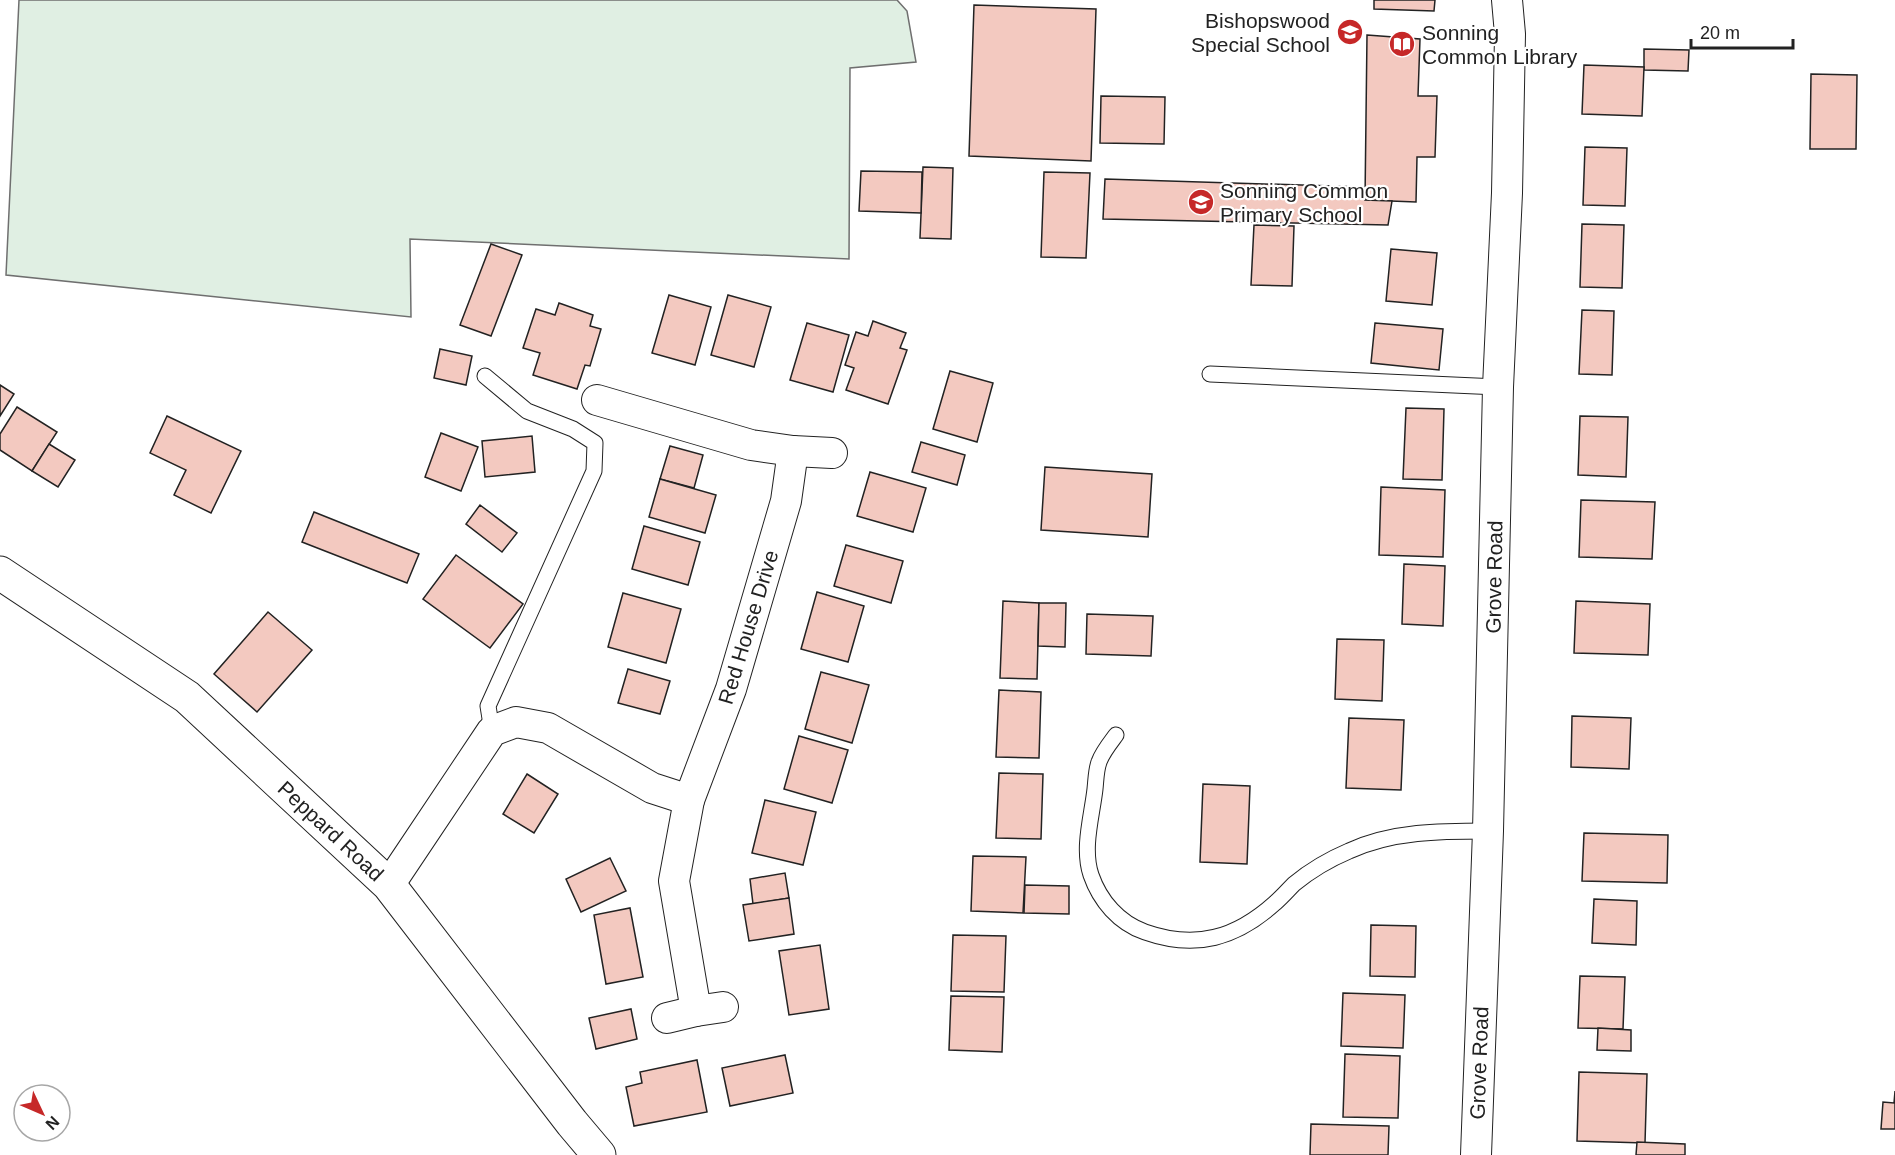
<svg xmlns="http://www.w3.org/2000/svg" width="1895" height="1155" font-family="Helvetica,sans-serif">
	<rect width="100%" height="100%" fill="#fff"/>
	<!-- green -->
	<polygon fill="#e0efe3" stroke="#6f6f6f" stroke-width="1.5" points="19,0 897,0 907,11 916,62 850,68 849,259 410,239 411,317 6,275"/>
	<!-- building -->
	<g fill="#f3c9c0" stroke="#222" stroke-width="1.5">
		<polygon points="1374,0 1435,0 1434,11 1374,9"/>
		<polygon points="974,5 1096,9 1091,161 969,156"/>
		<polygon points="1367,35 1420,39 1418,96 1437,96 1435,157 1417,157 1416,202 1365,200"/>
		<polygon points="1644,49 1689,50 1688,71 1644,70"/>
		<polygon points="1584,65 1644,67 1642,116 1582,114"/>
		<polygon points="1811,74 1857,75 1856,149 1810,149"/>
		<polygon points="1101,96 1165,97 1164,144 1100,143"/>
		<polygon points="1585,147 1627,148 1625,206 1583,205"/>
		<polygon points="923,167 953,168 951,239 920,238"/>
		<polygon points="861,171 922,172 921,213 859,211"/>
		<polygon points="1044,172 1090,173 1086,258 1041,257"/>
		<polygon points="1105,179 1364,187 1365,200 1392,201 1388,225 1103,219"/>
		<polygon points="1582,224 1624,225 1622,288 1580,287"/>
		<polygon points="1254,225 1294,226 1292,286 1251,285"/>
		<polygon points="491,244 522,255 491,336 460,325"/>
		<polygon points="1391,249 1437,253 1432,305 1386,301"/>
		<polygon points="669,295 711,307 695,365 652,353"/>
		<polygon points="728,295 771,307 754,367 711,355"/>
		<polygon points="559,303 593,315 590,326 601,329 590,366 585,365 577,389 533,375 540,353 523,348 536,309 555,315"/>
		<polygon points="1582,310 1614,311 1612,375 1579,374"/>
		<polygon points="873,321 906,333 900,348 907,350 888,404 846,390 854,368 845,365 856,332 868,336"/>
		<polygon points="807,323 849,335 833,392 790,380"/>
		<polygon points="1375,323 1443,329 1439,370 1371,363"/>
		<polygon points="440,349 472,356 466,385 434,378"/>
		<polygon points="950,371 993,383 977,442 933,429"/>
		<polygon points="0,385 14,394 0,416"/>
		<polygon points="17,407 57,432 32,471 0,450 0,434"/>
		<polygon points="1406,408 1444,409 1442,480 1403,479"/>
		<polygon points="167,416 241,451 211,513 174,495 186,470 150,453"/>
		<polygon points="1580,416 1628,417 1626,477 1578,475"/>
		<polygon points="441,433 478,447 461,491 425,477"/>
		<polygon points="532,436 535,472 485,477 482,441"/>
		<polygon points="921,442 965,455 957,485 912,472"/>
		<polygon points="49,444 75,460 58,487 32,471"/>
		<polygon points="670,446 703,455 694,488 660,479"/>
		<polygon points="1045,467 1152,474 1148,537 1041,530"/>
		<polygon points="870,472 926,488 913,532 857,516"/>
		<polygon points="660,479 716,495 705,533 649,517"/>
		<polygon points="1381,487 1445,490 1443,557 1379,555"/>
		<polygon points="1581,500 1655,502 1652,559 1579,557"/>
		<polygon points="480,505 517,533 502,552 466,524"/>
		<polygon points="314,512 419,554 407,583 302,542"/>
		<polygon points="644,526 700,542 688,585 632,569"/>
		<polygon points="846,545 903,561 891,603 834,586"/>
		<polygon points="456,555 523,604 490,648 423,599"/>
		<polygon points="1404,564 1445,566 1443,626 1402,624"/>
		<polygon points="817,592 864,606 848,662 801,649"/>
		<polygon points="623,593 681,609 666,663 608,647"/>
		<polygon points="1003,601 1039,603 1037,679 1000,678"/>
		<polygon points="1576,601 1650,604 1648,655 1574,653"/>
		<polygon points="1039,603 1066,603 1065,647 1038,646"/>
		<polygon points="268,612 312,650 257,712 214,674"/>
		<polygon points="1087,614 1153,616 1151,656 1086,654"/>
		<polygon points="1337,639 1384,640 1382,701 1335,699"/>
		<polygon points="628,669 670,681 660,714 618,703"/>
		<polygon points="821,672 869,685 852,743 805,729"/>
		<polygon points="999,690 1041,692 1039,758 996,757"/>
		<polygon points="1572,716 1631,718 1629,769 1571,767"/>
		<polygon points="1349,718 1404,720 1401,790 1346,788"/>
		<polygon points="799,736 848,750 832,803 784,789"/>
		<polygon points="999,773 1043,774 1041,839 996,838"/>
		<polygon points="527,774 558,794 534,833 503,814"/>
		<polygon points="1203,784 1250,786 1247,864 1200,862"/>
		<polygon points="765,800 816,812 803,865 752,853"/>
		<polygon points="1584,833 1668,835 1667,883 1582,881"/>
		<polygon points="973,856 1026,857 1023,913 971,911"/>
		<polygon points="610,858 626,891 581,912 566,879"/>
		<polygon points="785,873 789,898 753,904 750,879"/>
		<polygon points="1025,885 1069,886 1069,914 1024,913"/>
		<polygon points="789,898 794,934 749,941 743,905"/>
		<polygon points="1594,899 1637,901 1636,945 1592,943"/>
		<polygon points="630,908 643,977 606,984 594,915"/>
		<polygon points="1371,925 1416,926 1415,977 1370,976"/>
		<polygon points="953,935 1006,936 1004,992 951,991"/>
		<polygon points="820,945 829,1009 789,1015 779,951"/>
		<polygon points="1580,976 1625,977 1623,1029 1578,1028"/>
		<polygon points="1343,993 1405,995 1403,1048 1341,1046"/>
		<polygon points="951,996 1004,997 1002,1052 949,1050"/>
		<polygon points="631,1009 637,1039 596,1049 589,1018"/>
		<polygon points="1598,1028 1631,1030 1631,1051 1597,1050"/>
		<polygon points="1345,1054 1400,1056 1398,1118 1343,1117"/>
		<polygon points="785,1055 793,1093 730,1106 722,1068"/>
		<polygon points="697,1060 707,1112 634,1126 626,1087 642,1083 640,1072"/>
		<polygon points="1579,1072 1647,1074 1645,1143 1577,1141"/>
		<polygon points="1895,1091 1895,1129 1881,1129 1883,1102 1894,1103"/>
		<polygon points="1311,1124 1389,1126 1388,1155 1310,1155"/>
		<polygon points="1637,1142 1685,1144 1685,1155 1636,1155"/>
	</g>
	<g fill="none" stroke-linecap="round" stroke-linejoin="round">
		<!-- service casing -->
		<g stroke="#222" stroke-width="17">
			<g id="service">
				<polyline points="1210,374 1498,387"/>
				<polyline points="485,376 527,411 573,429 595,443 594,471 488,706 492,731"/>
				<path d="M1116 735C1110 743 1102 753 1099 762 1096 770 1096 780 1095 789 1092 816 1082 848 1091 875 1100 901 1119 923 1145 932 1196 950 1236 938 1275 903 1282 897 1288 890 1294 884 1311 870 1330 859 1349 851 1392 831 1441 831 1488 831"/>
			</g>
		</g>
		<!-- minor casing -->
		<g stroke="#222" stroke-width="32">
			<g id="minor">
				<polyline points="793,451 832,453"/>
				<polyline points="689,800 674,881 696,1011 723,1007"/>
				<polyline points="389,885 492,731 516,722 548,728 652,788 689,800 731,689 786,501 793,451 751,445 597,400"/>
				<polyline points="667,1018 696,1011"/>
				<polyline points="1476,1155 1488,831 1498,387 1507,193 1510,34 1507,0"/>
			</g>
		</g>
		<!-- secondary casing -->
		<g stroke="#222" stroke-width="35">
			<polyline id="secondary" points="0,573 187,697 389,885 572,1123 599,1155"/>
		</g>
		<!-- service -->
		<use href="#service" stroke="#fff" stroke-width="15"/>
		<!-- minor -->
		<use href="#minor" stroke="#fff" stroke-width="30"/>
		<!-- secondary -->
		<use href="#secondary" stroke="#fff" stroke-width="33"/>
	</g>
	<!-- icons -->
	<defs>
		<g id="school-disc" transform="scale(1.35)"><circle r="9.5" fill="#c62828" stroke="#fff"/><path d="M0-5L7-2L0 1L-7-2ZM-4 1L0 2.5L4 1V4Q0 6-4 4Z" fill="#fff"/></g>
		<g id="library-disc" transform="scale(1.35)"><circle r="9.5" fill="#c62828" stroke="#fff"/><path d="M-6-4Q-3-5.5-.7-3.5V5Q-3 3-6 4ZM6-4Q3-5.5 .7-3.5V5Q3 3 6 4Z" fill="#fff"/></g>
	</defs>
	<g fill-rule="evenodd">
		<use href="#school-disc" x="1350" y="32"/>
		<use href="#library-disc" x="1402" y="44"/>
		<use href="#school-disc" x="1201" y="202"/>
	</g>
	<g text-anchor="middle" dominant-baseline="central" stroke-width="4.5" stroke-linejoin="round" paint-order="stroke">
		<!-- poi labels -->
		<g font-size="21" fill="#222" stroke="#fff" text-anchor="start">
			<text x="1330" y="20" text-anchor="end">Bishopswood<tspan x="1330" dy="24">Special School</tspan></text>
			<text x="1422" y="32">Sonning<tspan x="1422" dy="24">Common Library</tspan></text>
			<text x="1220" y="190">Sonning Common<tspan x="1220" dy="24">Primary School</tspan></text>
		</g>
		<!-- street labels -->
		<g font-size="21" fill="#222" stroke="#fff">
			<text transform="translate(1494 577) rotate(-89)">Grove Road</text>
			<text transform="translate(748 627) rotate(-73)">Red House Drive</text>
			<text transform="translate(331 831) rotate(43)">Peppard Road</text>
			<text transform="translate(1479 1063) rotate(-88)">Grove Road</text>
		</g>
	</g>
	<!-- north arrow -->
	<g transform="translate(42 1113) rotate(134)"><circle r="28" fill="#ffffff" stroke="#a7a7a7" stroke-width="1.5"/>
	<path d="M0-4.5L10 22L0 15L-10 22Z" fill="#c62828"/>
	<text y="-9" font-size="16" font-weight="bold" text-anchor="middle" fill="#222222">N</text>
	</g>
	<!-- scale -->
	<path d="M1691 39v9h102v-9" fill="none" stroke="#222222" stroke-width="3"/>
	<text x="1700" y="39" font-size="18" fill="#222222" stroke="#ffffff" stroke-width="4.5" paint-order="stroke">20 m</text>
</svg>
